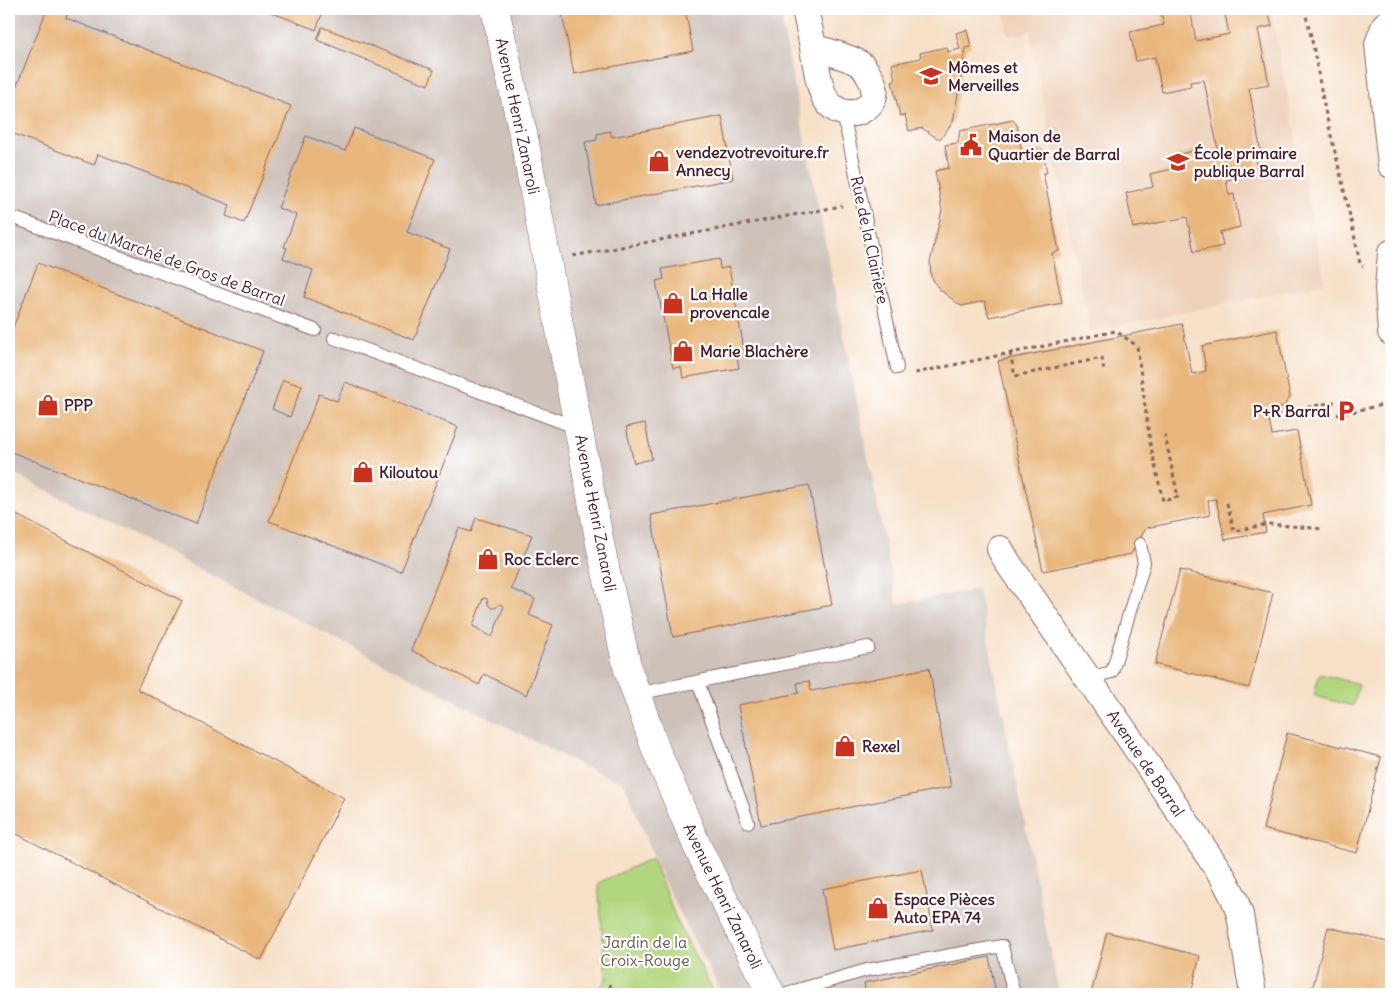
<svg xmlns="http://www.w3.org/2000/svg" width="1400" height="1003" font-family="Delius,sans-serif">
	<rect width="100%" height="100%" fill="#fff"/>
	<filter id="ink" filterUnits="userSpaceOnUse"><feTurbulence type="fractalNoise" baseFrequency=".02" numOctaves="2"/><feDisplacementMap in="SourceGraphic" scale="10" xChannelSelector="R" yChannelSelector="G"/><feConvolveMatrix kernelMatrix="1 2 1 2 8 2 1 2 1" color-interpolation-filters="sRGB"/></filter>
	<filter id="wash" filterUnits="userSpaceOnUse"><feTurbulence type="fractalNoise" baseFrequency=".0096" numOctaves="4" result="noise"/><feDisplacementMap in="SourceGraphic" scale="20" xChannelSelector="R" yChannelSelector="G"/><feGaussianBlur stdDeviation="1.12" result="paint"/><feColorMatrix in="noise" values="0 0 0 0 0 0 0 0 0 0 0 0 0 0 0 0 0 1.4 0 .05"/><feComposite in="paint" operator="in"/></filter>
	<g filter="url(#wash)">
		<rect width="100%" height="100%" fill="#f6e0c8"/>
		<!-- built -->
		<polygon fill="#eed1ba" points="1003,9 1270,9 1325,283 1090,332 1031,41 1031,32 1008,36"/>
		<!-- industrial -->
		<polygon fill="#cec1ba" points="9,9 779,9 897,604 978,589 1059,994 722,994 665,884 624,783 583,766 9,471"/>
		<!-- green -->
		<g fill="#b2d67f" stroke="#7e7a55">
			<polygon points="884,9 918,9 885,15"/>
			<polygon points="1319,674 1359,684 1353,706 1314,696"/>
			<polygon points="652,858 676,919 715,994 597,994 606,979 598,883"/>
		</g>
		<g id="blocks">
			<!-- building -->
			<g fill="#e9b77d" fill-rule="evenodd">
				<polygon points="47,9 60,9 68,12 66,18 291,106 244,223 226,216 230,205 98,154 94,165 9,132 9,97 12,98"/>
				<polygon points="263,9 324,9 316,30"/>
				<polygon points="561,9 685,9 693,51 574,74"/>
				<polygon points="1178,9 1190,9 1196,41 1229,34 1224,9 1268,9 1272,26 1258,29 1269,84 1249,88 1262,158 1255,159 1258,174 1226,180 1229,195 1234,194 1240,227 1220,232 1223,246 1194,252 1187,217 1133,228 1126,193 1153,187 1150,174 1178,168 1175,155 1203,149 1204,152 1218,150 1204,80 1190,82 1191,86 1162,92 1155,57 1136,61 1130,32 1164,25 1161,12"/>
				<polygon points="322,27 434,70 428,85 317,40"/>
				<polygon points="967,30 971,47 966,48 953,122 941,138 937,138 922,128 909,131 905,115 900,116 892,81 895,80 892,64 921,58 920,53 947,47 948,52 960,49 956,33"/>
				<polygon points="722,116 733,179 596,205 585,142 597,140 597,134 610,131 612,137"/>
				<polygon points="1013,120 1017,125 1022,154 1043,150 1047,173 1043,173 1059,251 1052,253 1062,303 989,317 985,301 961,306 939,289 931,276 930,263 942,210 935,171 949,168 945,145 958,143 960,131"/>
				<polygon points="354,128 435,159 407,232 450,249 414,340 304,297 313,270 283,258 287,248 284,247 296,215 278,208 306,136 345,151"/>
				<polygon points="719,259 720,269 729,267 745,355 737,357 739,368 683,378 681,367 673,368 656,281 664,279 662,269"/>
				<polygon points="38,263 263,351 196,524 9,451 9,338"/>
				<polygon points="1182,324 1192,374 1206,371 1202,346 1277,330 1290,397 1283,407 1267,411 1268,415 1272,435 1297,431 1311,505 1263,515 1266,532 1225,540 1216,499 1208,500 1210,515 1146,528 1131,554 1043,571 998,361"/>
				<polygon points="283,380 302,386 290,417 272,409"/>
				<polygon points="345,382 458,427 401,572 269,521 319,394 337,401"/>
				<polygon points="645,423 652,459 634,463 626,427"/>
				<polygon points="809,485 832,605 673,637 651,515"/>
				<polygon points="9,511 182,601 137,689 344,798 261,960 9,830"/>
				<path d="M476 518 532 535 511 589 535 599 529 615 553 625 526 695 484 674 479 685 411 650 459 528 471 532ZM483 598 487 599 488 604 491 608H495L500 604 504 606 492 637 473 626Z"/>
				<polygon points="1180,570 1273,593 1249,688 1155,664"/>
				<polygon points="929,668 951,787 761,825 738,705 799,693 797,683 809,681 811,691"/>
				<polygon points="1287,733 1381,757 1357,853 1263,829"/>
				<polygon points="922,870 933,930 833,950 822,889"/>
				<polygon points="1328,927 1391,943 1391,994 1311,994"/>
				<polygon points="1107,932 1200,956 1191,994 1091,994"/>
				<polygon points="989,957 996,994 866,994 864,983"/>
			</g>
		</g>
	</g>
	<g filter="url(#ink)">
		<use href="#blocks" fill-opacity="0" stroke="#866362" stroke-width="1"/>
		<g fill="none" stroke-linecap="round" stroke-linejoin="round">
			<!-- service casing -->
			<g stroke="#866362" stroke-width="14">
				<g id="service">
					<polyline points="843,113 897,368"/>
					<polyline points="9,216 315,330"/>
					<polyline points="334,338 578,428"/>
					<polyline points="1088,678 1112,672 1144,563 1140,544"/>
					<polyline points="698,682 748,822"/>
					<polyline points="636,694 868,647"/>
					<polyline points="784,994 867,970 1002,946 1014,994"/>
				</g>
			</g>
			<!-- minor casing -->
			<g stroke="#866362" stroke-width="28">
				<g id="minor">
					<path d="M805 9C808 24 812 39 814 54 817 68 818 85 825 98 844 130 890 106 869 76 867 72 863 66 860 64 847 56 828 52 813 47"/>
					<polyline points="1391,21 1385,25 1378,44 1391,165"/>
					<polyline points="1391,253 1388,288 1391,332"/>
					<polyline points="1000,549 1008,563 1132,742 1223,877 1234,898 1240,915 1253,994"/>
				</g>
			</g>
			<!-- tertiary casing -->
			<g stroke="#866362" stroke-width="29">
				<polyline id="tertiary" points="495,9 524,138 601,549 628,670 656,750 698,848 771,994"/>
			</g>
			<!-- path -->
			<g stroke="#866362" stroke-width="3" stroke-dasharray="4 4" stroke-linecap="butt">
				<path d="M1304 9C1314 42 1318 76 1325 110 1337 161 1350 212 1360 264L1363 266"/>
				<polyline points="573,256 842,206"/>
				<polyline points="1010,353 1015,376 1102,358 1104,372"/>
				<polyline points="915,373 1116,331 1137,346 1150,443 1163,501 1178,497 1165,436 1168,436"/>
				<polyline points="1268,415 1335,402"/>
				<polyline points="1337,415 1391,403"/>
				<polyline points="1227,503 1234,531 1269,524 1324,529"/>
				<polyline points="609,984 615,994"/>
			</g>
			<!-- service -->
			<use href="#service" stroke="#fff" stroke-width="12"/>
			<!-- minor -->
			<use href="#minor" stroke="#fff" stroke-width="26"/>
			<!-- tertiary -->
			<use href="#tertiary" stroke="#fff" stroke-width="28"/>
		</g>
	</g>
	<!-- icons -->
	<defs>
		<g id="school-bare" transform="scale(1.725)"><path d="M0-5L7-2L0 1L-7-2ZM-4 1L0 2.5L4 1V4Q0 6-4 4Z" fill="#c8321e" stroke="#fff" stroke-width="2.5" paint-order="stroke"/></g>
		<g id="civic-bare" transform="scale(1.725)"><path d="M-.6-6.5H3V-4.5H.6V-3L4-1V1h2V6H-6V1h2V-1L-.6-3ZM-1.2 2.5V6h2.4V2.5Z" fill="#c8321e" stroke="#fff" stroke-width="2.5" paint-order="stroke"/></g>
		<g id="shop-bare" transform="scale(1.725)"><path d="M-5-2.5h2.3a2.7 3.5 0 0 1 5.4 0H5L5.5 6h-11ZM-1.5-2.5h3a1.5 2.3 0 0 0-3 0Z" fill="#c8321e" stroke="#fff" stroke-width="2.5" paint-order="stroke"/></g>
		<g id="parking-bare" transform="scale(1.725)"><path d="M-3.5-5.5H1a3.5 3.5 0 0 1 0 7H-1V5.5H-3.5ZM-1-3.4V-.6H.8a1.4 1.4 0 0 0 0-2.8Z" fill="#c8321e" stroke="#fff" stroke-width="2.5" paint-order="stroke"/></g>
	</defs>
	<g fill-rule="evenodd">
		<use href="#school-bare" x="931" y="76"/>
		<use href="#civic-bare" x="971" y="145"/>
		<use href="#shop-bare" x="659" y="161"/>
		<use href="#school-bare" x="1178" y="162"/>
		<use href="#shop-bare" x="673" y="303"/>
		<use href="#shop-bare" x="683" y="351"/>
		<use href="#shop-bare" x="48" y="405"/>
		<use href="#parking-bare" x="1346" y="411"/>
		<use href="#shop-bare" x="363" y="472"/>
		<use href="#shop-bare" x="488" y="559"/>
		<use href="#shop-bare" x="845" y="746"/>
		<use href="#shop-bare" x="878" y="908"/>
	</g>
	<g text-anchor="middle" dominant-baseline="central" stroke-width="4.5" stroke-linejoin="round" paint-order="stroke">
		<!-- poi labels -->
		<g font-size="16" font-weight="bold" fill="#4a1f2b" stroke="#fff" text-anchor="start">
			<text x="948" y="67">Mômes et<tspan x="948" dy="18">Merveilles</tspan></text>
			<text x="988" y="136">Maison de<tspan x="988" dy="18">Quartier de Barral</tspan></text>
			<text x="676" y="152">vendezvotrevoiture.fr<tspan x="676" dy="18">Annecy</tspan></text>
			<text x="1194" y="153">École primaire<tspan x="1194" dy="18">publique Barral</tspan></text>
			<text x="690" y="294">La Halle<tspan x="690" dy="18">provencale</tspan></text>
			<text x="700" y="351">Marie Blachère</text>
			<text x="64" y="405">PPP</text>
			<text x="1330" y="411" text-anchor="end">P+R Barral</text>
			<text x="379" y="472">Kiloutou</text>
			<text x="504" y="559">Roc Eclerc</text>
			<text x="862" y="746">Rexel</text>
			<text x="894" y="899">Espace Pièces<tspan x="894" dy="18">Auto EPA 74</tspan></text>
		</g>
		<!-- street labels -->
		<g font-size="16" fill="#4a1f2b" stroke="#fff">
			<text transform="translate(518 116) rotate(78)">Avenue Henri Zanaroli</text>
			<text transform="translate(870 240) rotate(78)">Rue de la Clairière</text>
			<text transform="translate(167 258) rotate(20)">Place du Marché de Gros de Barral</text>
			<text transform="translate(596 513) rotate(79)">Avenue Henri Zanaroli</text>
			<text transform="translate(1146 763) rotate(56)">Avenue de Barral</text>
			<text transform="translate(723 896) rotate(64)">Avenue Henri Zanaroli</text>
		</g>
		<!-- park labels -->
		<g font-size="16" fill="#695644" stroke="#fff">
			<text x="645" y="942">Jardin de la<tspan x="645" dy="18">Croix-Rouge</tspan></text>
		</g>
	</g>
	<!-- margin -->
	<rect width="1400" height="1003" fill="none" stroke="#fff" stroke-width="30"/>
</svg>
